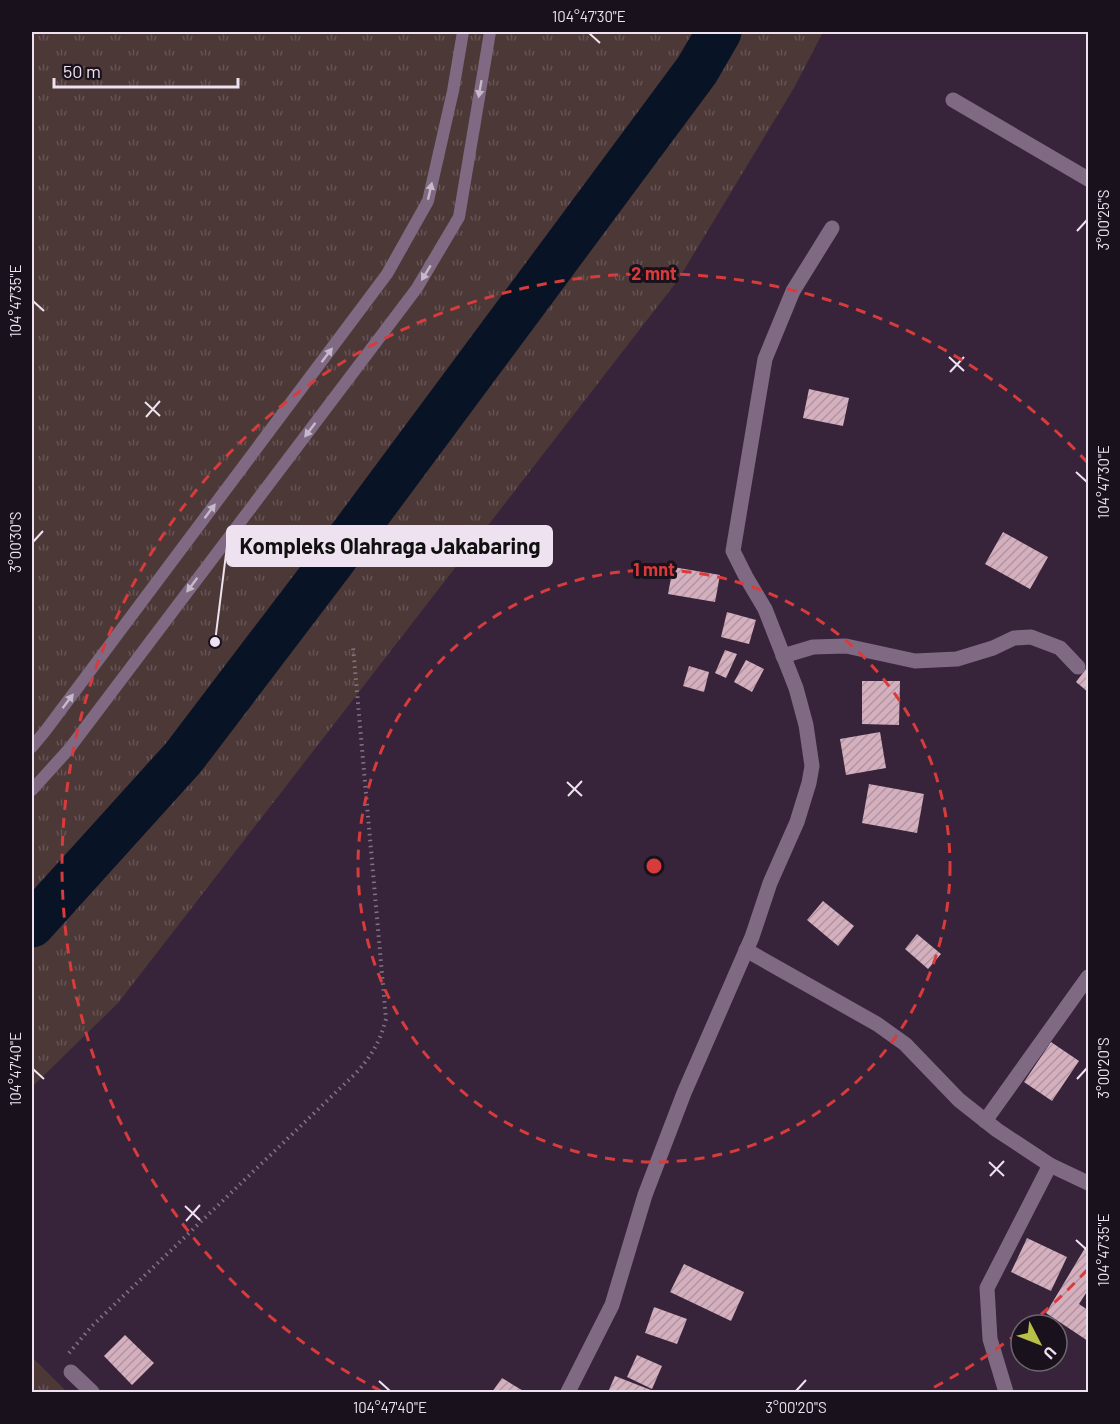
<svg xmlns="http://www.w3.org/2000/svg" width="1120" height="1424" font-family="Barlow,sans-serif">
	<defs>
		<pattern id="park-tufts" width="24" height="20" patternUnits="userSpaceOnUse" patternTransform="scale(1.5)"><rect width="24" height="20" fill="#4c3837"/><path d="M3 7l-1-3M5 7V3M7 7l1-3M15 17l-1-3M17 17v-4M19 17l1-3" fill="none" stroke="#665454"/></pattern>
		<pattern id="building-hatch" width="6" height="6" patternUnits="userSpaceOnUse" patternTransform="scale(1.5)"><rect width="6" height="6" fill="#d4afbe"/><path d="M-1 1l2-2M0 6l6-6M5 7l2-2" fill="none" stroke="#b194a0"/></pattern>
	</defs>
	<rect width="100%" height="100%" fill="#37243a"/>
	<!-- park -->
	<g fill="url(#park-tufts)">
		<polygon points="32,32 823,32 795,86 678,280 118,1003 32,1087"/>
		<polygon points="32,1357 67,1392 32,1392"/>
	</g>
	<g fill="none" stroke-linecap="round" stroke-linejoin="round">
		<!-- river -->
		<polyline stroke="#081325" stroke-width="45" points="32,925 183,758 329,566 697,70 719,32"/>
	</g>
	<!-- building -->
	<g fill="url(#building-hatch)">
		<polygon points="809,389 849,398 843,426 803,418"/>
		<polygon points="1003,532 1048,557 1030,589 985,564"/>
		<polygon points="673,567 720,575 715,602 668,594"/>
		<polygon points="727,612 756,620 749,644 721,637"/>
		<polygon points="725,650 737,654 726,678 715,673"/>
		<polygon points="746,660 764,669 752,692 734,682"/>
		<polygon points="689,666 709,672 704,692 683,686"/>
		<polygon points="1088,666 1088,692 1076,682"/>
		<polygon points="862,681 900,681 899,725 862,724"/>
		<polygon points="880,732 886,768 846,775 840,739"/>
		<polygon points="869,784 924,794 917,833 862,823"/>
		<polygon points="823,901 854,926 838,946 807,920"/>
		<polygon points="917,934 941,954 928,969 905,949"/>
		<polygon points="1051,1042 1079,1061 1052,1101 1024,1082"/>
		<polygon points="1027,1238 1067,1257 1051,1291 1011,1272"/>
		<polygon points="1088,1243 1088,1290 1079,1304 1088,1310 1088,1341 1046,1313"/>
		<polygon points="684,1264 744,1292 731,1321 670,1292"/>
		<polygon points="654,1307 687,1319 677,1344 645,1333"/>
		<polygon points="125,1335 154,1363 132,1385 104,1356"/>
		<polygon points="637,1355 662,1366 652,1389 627,1377"/>
		<polygon points="615,1376 656,1392 608,1392"/>
		<polygon points="502,1378 525,1392 492,1392"/>
	</g>
	<g fill="none" stroke-linecap="round" stroke-linejoin="round">
		<!-- path -->
		<path stroke="#847386" stroke-width="4" stroke-dasharray="1.5 4.5" stroke-linecap="butt" d="M69 1353 91 1327 355 1074C371 1057 380 1042 386 1019L353 647"/>
		<!-- service -->
		<g stroke="#7f6983" stroke-width="12">
			<polyline points="32,747 46,730 387,274 428,201 453,91 463,32"/>
			<polyline points="32,790 69,749 417,288 459,217 490,32"/>
		</g>
		<!-- minor -->
		<g stroke="#7f6983" stroke-width="15">
			<polyline points="953,100 1088,179"/>
			<polyline points="783,656 813,647 846,646 915,661 957,659 993,648 1014,638 1031,637 1060,648 1078,667"/>
			<polyline points="746,950 877,1024 905,1044 959,1100 997,1130 1050,1165 1088,1183"/>
			<polyline points="985,1121 1088,977"/>
			<polyline points="71,1372 92,1392"/>
			<polyline points="568,1392 612,1305 645,1195 684,1093 752,937 770,883 797,822 809,783 812,766 806,725 796,688 765,609 746,577 733,551 765,359 793,291 832,228"/>
			<polyline points="1006,1392 990,1339 987,1288 1050,1165"/>
		</g>
	</g>
	<!-- one-way arrows -->
	<defs><path id="oneway-solid" d="M-6-.8H1V-3.2L6.5 0L1 3.2V.8H-6Z" transform="scale(1.5)"/></defs>
	<g fill="#c7b8ca">
		<use href="#oneway-solid" transform="translate(480 89) rotate(100)"/>
		<use href="#oneway-solid" transform="translate(430 191) rotate(-77)"/>
		<use href="#oneway-solid" transform="translate(426 273) rotate(121)"/>
		<use href="#oneway-solid" transform="translate(327 355) rotate(-53)"/>
		<use href="#oneway-solid" transform="translate(310 430) rotate(127)"/>
		<use href="#oneway-solid" transform="translate(210 511) rotate(-53)"/>
		<use href="#oneway-solid" transform="translate(192 585) rotate(127)"/>
		<use href="#oneway-solid" transform="translate(68 701) rotate(-53)"/>
	</g>
	<!-- ticks -->
	<path fill="none" stroke="#eee2f0" stroke-width="2" d="M589 33 600 43M1077 231 1087 220M33 301 44 311M949 357 964 371M950 372 964 357M145 402 160 416M146 417 160 401M1076 472 1087 482M33 542 43 531M567 782 582 796M568 796 582 781M33 1069 44 1079M1077 1079 1087 1068M989 1162 1004 1176M990 1176 1004 1161M185 1206 200 1220M186 1221 200 1205M1076 1240 1087 1250M379 1381 390 1391M796 1391 806 1380"/>
	<!-- distance rings -->
	<g fill="none" stroke="#d83b3c" stroke-width="3" stroke-dasharray="10 8">
		<circle cx="654" cy="866" r="296"/>
		<path d="M1087 1270A592 592 0 0 1 1031 1323M1018 1333A592 592 0 0 1 927 1391M381 1391A592 592 0 1 1 1087 462"/>
	</g>
	<circle cx="654" cy="866" r="9" fill="#d83b3c" stroke="#19111b" stroke-width="3"/>
	<g font-size="18" text-anchor="middle" font-weight="bold" fill="#d83b3c" stroke="#19111b" stroke-width="6" stroke-linejoin="round" paint-order="stroke">
		<text x="654" y="280">2 mnt</text>
		<text x="654" y="576">1 mnt</text>
	</g>
	<!-- callouts -->
	<path fill="none" stroke="#eee2f0" stroke-width="2" d="M215 642L227 546"/>
	<circle fill="#eee2f0" stroke="#19111b" stroke-width="2" cx="215" cy="642" r="6"/>
	<rect fill="#eee2f0" stroke="#eee2f0" stroke-width="2" x="227" y="526" width="325" height="40" rx="6"/>
	<g font-size="22" text-anchor="middle" font-weight="bold" fill="#111">
		<text x="390" y="554">Kompleks Olahraga Jakabaring</text>
	</g>
	<!-- border -->
	<rect width="1120" height="1424" fill="none" stroke="#19111b" stroke-width="66"/>
	<!-- north arrow -->
	<g transform="translate(1039 1343) rotate(132)"><circle r="28" fill="#19111b" stroke="#6e6570" stroke-width="1.5"/>
	<path d="M0-4.5L10 22L0 15L-10 22Z" fill="#b7c148"/>
	<text y="-9" font-size="16" font-weight="bold" text-anchor="middle" fill="#eee2f0">U</text>
	</g>
	<!-- scale -->
	<path d="M54 78v9h184v-9" fill="none" stroke="#eee2f0" stroke-width="3"/>
	<text x="63" y="78" font-size="18" fill="#eee2f0" stroke="#19111b" stroke-width="4.5" paint-order="stroke">50 m</text>
	<rect x="33" y="33" width="1054" height="1358" fill="none" stroke="#eee2f0" stroke-width="2"/>
	<g font-size="15" text-anchor="middle" fill="#eee2f0">
		<text x="589" y="22">104°47'30"E</text>
		<text transform="translate(1104 220) rotate(-90)" y="5">3°00'25"S</text>
		<text transform="translate(16 301) rotate(-90)" y="5">104°47'35"E</text>
		<text transform="translate(1104 482) rotate(-90)" y="5">104°47'30"E</text>
		<text transform="translate(16 542) rotate(-90)" y="5">3°00'30"S</text>
		<text transform="translate(1104 1068) rotate(-90)" y="5">3°00'20"S</text>
		<text transform="translate(16 1069) rotate(-90)" y="5">104°47'40"E</text>
		<text transform="translate(1104 1250) rotate(-90)" y="5">104°47'35"E</text>
		<text x="390" y="1413">104°47'40"E</text>
		<text x="796" y="1413">3°00'20"S</text>
	</g>
</svg>
